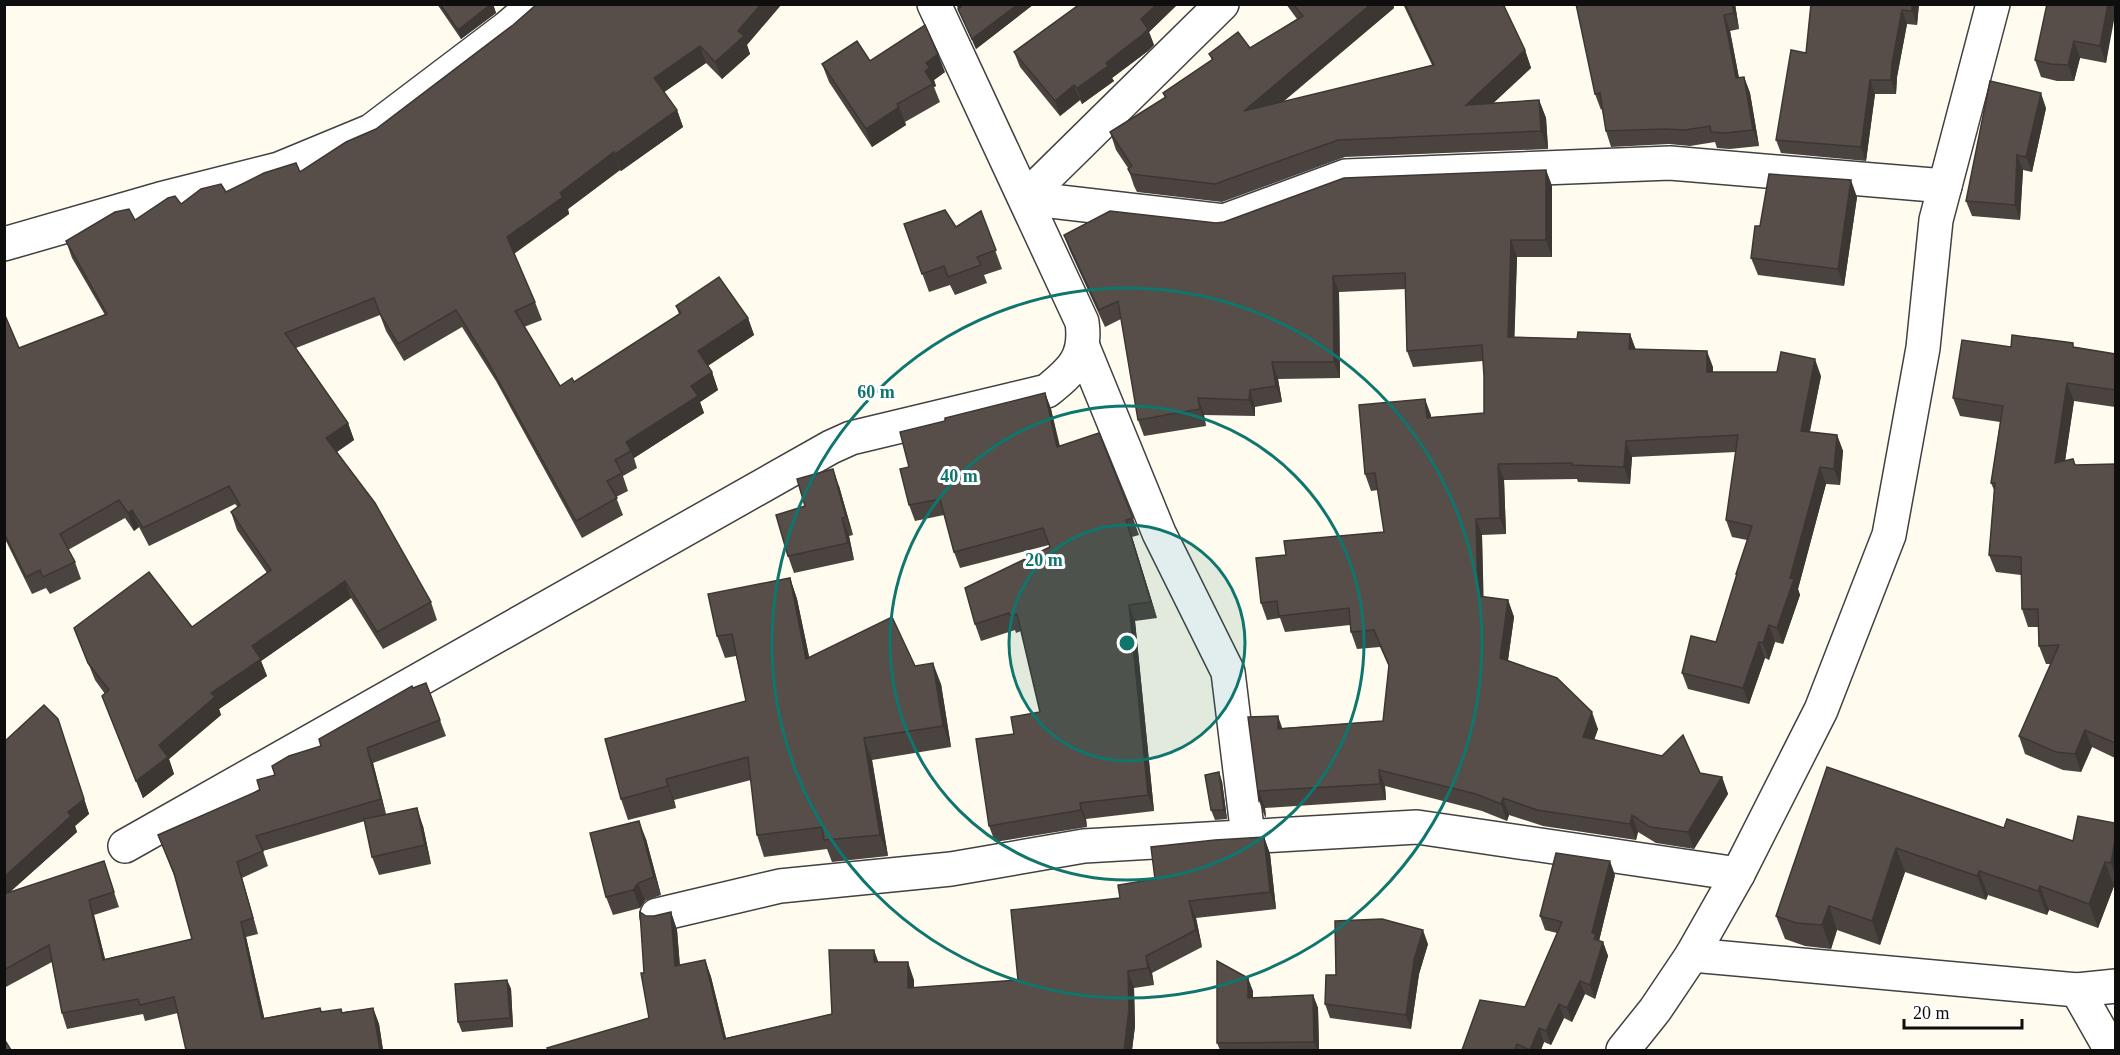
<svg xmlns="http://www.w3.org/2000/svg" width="2120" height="1055" font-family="'Times New Roman',serif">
	<rect width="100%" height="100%" fill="#fffbee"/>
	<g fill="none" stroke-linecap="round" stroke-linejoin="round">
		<!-- minor casing -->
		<g stroke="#414141" stroke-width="36">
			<g id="minor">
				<polyline points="1025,198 1224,221 1346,176 1670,163 1945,186"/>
				<polyline points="1025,198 1222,4"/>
				<polyline points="4,244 160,199 279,169 371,131 507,28 535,4"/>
				<polyline points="1083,347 1159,533 1228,672 1248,836"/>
				<path d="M125 846 831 447 851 438 1047 391C1073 370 1087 357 1082 322L934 4"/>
				<polyline points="657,915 780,886 951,869 1084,846 1417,827 1738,874"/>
				<polyline points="1692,955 2077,990 2116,986"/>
				<polyline points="2077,990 2106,1041 2109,1050"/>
				<polyline points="1623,1050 1655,1010 1692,955 1738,874 1821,710 1889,535 1923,348 1936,220 1993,4"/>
			</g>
		</g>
		<!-- minor -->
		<use href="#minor" stroke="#fff" stroke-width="33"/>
	</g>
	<!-- wall -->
	<g fill="#4b433f">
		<polygon points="437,4 493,4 496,13 461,39"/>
		<polygon points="956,4 1034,4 976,49"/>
		<polygon points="1080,4 1178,4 1149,32 1154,45 1148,51 1112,78 1114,81 1082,104 1080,100 1060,116 1020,67 1014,52"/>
		<polygon points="1286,4 1393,4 1394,8 1283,102 1432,65 1403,4 1503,4 1525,50 1531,68 1493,103 1539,100 1546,118 1548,149 1345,157 1222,202 1137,192 1134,186 1128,168 1116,150 1110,132 1165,98 1163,93 1212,60 1209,54 1250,48 1297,19"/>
		<polygon points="1735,4 1739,29 1730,31 1739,78 1744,77 1750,93 1759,146 1730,149 1717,148 1715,142 1690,146 1669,144 1611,147 1606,131 1602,109 1601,110 1595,94"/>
		<polygon points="1811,4 1919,4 1917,25 1907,24 1897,77 1896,94 1875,94 1866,161 1781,153 1776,140 1806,53"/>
		<polygon points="2115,4 2106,63 2080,58 2074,81 2057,81 2041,77 2035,60"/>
		<polygon points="513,25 747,45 750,54 722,79 706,63 664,92 677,110 683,127 621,171 620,170 568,209 569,214 514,254 535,302 542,320 524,327 560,386 574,382 679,314 676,306 748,318 754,335 708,366 712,372 718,390 700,402 704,413 634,458 637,468 623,476 628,491 616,497 623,515 582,538 496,381 462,327 404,361 386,331 380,315 296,348 348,423 354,440 337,452 431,602 437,620 383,649 351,598 261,661 267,676 219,709 221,715 169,759 174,774 143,798 102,696 105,694 95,680 74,628 192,627 267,573 237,530 231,512 238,507 235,504 149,546 139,527 134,531 125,518 68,550 75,562 81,579 50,594 46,588 32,594 4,537 4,313 19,348 105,315 72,258 66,241 135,220 181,204 300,172 376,129"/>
		<polygon points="870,61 945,72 934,80 936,86 934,87 940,102 905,122 906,125 872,147 829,82 822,64"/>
		<polygon points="2046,108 2032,172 2023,170 2020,220 1972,216 1966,201"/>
		<polygon points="1546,170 1552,186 1552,257 1517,257 1514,337 1577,339 1630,334 1636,350 1713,367 1713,372 1821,376 1810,432 1837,435 1843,451 1840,485 1826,484 1798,589 1800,595 1783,644 1775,642 1769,660 1765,658 1749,704 1688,689 1682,673 1716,642 1737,576 1736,574 1747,540 1732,537 1726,520 1736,452 1632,457 1630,484 1578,482 1577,479 1504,480 1506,534 1482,535 1483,597 1508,600 1514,617 1508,660 1598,729 1594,740 1700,773 1722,777 1728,794 1694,849 1656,843 1638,832 1636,840 1543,826 1509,815 1507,821 1482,811 1385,786 1386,800 1265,808 1266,817 1265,817 1259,801 1248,717 1282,728 1383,721 1389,667 1380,647 1357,649 1351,632 1350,625 1285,632 1280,618 1267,620 1261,603 1286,555 1384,532 1378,490 1371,491 1365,474 1431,415 1431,417 1484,413 1484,376 1483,361 1413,367 1407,351 1406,289 1339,292 1340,378 1278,379 1282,402 1255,407 1255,416 1204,415 1206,426 1144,436 1138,420 1121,319 1105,327 1070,251 1064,235 1216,223"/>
		<polygon points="1857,197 1844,286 1758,275 1751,258 1760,226"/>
		<polygon points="981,211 1002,269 984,275 987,283 955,295 950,285 929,292 904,224 956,227"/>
		<polygon points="2011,347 2075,347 2115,354 2115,407 2074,401 2065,461 2075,465 2115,464 2115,758 2092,747 2081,772 2063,770 2025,754 2019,736 2051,664 2046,664 2039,646 2039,627 2028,627 2022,609 2021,575 1996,572 1989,555 1994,490 1991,483 2000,422 1960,416 1953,398"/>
		<polygon points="1045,393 1051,409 1060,446 1133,518 1139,535 1132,537 1157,618 1135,621 1154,811 1086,819 1087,827 995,842 989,826 1014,734 1040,712 1021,631 1016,633 1015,630 981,641 975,624 1050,547 1049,545 960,568 954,552 944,515 915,521 909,505 909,467 945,421"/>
		<polygon points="839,486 853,535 849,536 854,560 794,573 788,556 805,506"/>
		<polygon points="790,578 797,599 809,657 915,666 941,684 951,747 872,760 888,856 832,862 827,849 764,857 757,835 751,780 674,800 676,808 628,820 621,799 746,701 736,656 725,658 717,636"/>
		<polygon points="426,683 446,736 373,763 386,814 423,826 431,864 379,875 372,857 365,821 263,851 268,866 242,878 258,934 246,937 264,1018 320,1008 322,1012 343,1012 373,1008 379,1024 383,1050 186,1050 178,1013 145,1021 143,1014 67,1029 62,1013 52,962 4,988 4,742 58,719 89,814 75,826 77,832 9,893 109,877 119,907 94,915 105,959 192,939 175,878 158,835 260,790 275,775 413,688"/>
		<polygon points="1827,767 2004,828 2073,841 2115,823 2115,886 2114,886 2098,928 2049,910 2047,915 1988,895 1986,900 1905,872 1880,945 1837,930 1831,949 1805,946 1785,939 1776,916"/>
		<polygon points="1222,781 1227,819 1215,820 1211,810"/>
		<polygon points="1264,837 1270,854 1276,909 1196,918 1202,947 1152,973 1154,985 1134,988 1135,1026 1132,1050 548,1050 649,1018 644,973 646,916 654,916 671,912 677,930 680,965 705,960 711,977 726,1038 832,1014 874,950 878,962 914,980 914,988 1018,980 1120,898 1155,879"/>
		<polygon points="646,839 661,895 645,901 640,908 613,915 606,897"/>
		<polygon points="1615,875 1599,941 1603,942 1608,956 1595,999 1585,994 1572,1022 1564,1018 1551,1045 1544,1042 1541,1050 1462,1050 1525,1007 1557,933 1545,930 1540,916"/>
		<polygon points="1428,944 1419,974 1411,1029 1330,1018 1325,1004 1336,975"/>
		<polygon points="507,980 511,989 513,1027 462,1032 458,1022"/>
		<polygon points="1253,991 1253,998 1313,995 1318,1008 1319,1050 1220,1050 1217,1043"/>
	</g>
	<!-- shaded-wall -->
	<g fill="#3d3733">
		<polygon points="491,4 493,4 496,13 461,39 458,30"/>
		<polygon points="761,4 782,4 747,45 750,54 722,79 715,62 738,31"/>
		<polygon points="957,4 970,4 961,13"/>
		<polygon points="1018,4 1034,4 976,49 972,39"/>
		<polygon points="1157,4 1178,4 1149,32 1154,45 1148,51 1112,78 1114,81 1082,104 1077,88 1106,63 1141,19"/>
		<polygon points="1371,4 1393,4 1394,8 1250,129 1244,111"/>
		<polygon points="1732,4 1735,4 1739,29 1734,13"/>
		<polygon points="1912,4 1919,4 1917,25 1912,11"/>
		<polygon points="2108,4 2115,4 2115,15 2106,63 2100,46"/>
		<polygon points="1902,10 1907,24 1897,77 1896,94 1891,80 1892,63"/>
		<polygon points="1724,15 1730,31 1742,94 1736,78"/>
		<polygon points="2074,41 2080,58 2074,81 2068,65"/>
		<polygon points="700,46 706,63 660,95 654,78"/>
		<polygon points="1525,50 1531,68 1472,123 1466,105"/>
		<polygon points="938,54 945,72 934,80 936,86 934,87 925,71 926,63"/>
		<polygon points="1744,77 1750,93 1759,146 1753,130"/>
		<polygon points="1870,80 1875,94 1866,161 1861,147"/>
		<polygon points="1074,85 1080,100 1060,116 1055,101"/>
		<polygon points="2041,93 2046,108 2032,172 2026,157"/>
		<polygon points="1539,100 1546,118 1548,149 1541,131"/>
		<polygon points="899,107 906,125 872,147 866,129"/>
		<polygon points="677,110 683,127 621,171 615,154"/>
		<polygon points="614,152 620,170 568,209 569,214 513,254 507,237 560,193"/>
		<polygon points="2017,155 2023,170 2020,220 2015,205"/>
		<polygon points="1546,170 1552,186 1552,257 1546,240"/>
		<polygon points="1851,180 1857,197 1844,286 1838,269"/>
		<polygon points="1511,240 1517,257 1514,353 1508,337"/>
		<polygon points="1333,276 1339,292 1340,378 1334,362"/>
		<polygon points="748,318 754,335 704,368 698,351"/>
		<polygon points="1630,334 1636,351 1629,349"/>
		<polygon points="1707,351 1713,367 1713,389 1707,372"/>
		<polygon points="1815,359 1821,376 1806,448 1801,431"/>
		<polygon points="1272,362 1278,379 1282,402 1276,386"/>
		<polygon points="712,372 718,390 700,402 704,413 634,458 626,442 691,386"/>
		<polygon points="2067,383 2074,401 2062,481 2055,463"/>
		<polygon points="1250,390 1255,407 1255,416 1249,400"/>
		<polygon points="1045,393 1051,409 1063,464 1057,447"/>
		<polygon points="1198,398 1204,415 1206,426 1200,409"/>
		<polygon points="1425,399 1431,415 1432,434 1427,418"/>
		<polygon points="348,423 354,440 332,455 326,438"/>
		<polygon points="1837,435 1843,451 1840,485 1834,469"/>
		<polygon points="1626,441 1632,457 1630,484 1624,467"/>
		<polygon points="1498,464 1504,480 1506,534 1500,518"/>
		<polygon points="1820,467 1826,484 1798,589 1800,595 1783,644 1777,628"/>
		<polygon points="833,469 839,486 853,535 846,517"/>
		<polygon points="132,510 139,527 134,531 128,513"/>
		<polygon points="842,518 849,536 854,560 848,543"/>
		<polygon points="1476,519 1482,535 1484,613 1478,596"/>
		<polygon points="1126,520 1132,537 1157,618 1151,602"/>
		<polygon points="790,578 797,599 814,680 806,659"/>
		<polygon points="345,581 351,598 261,661 267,676 219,709 221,715 169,759 174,774 143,798 136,781 159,745 211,693 252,646"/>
		<polygon points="1508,600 1514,617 1506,674 1500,658"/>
		<polygon points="1129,605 1135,621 1154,811 1148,795"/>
		<polygon points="1769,625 1775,642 1769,660 1763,643"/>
		<polygon points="1759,642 1765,658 1749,704 1743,688"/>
		<polygon points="933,663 941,684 951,747 943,726"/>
		<polygon points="1592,712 1598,729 1589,754 1583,737"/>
		<polygon points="1278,716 1284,733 1278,729"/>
		<polygon points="58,719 89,814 75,826 77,832 4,897 4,877 68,812"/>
		<polygon points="2085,730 2092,747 2081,772 2075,754"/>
		<polygon points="864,738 872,760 888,856 880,835"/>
		<polygon points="367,748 373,763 386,814 381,799"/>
		<polygon points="1379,770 1385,786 1386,800 1380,784"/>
		<polygon points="1219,772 1222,781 1227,819 1224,810"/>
		<polygon points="1722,777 1728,794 1694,849 1688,832"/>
		<polygon points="666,779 674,800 676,808 668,786"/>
		<polygon points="1259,791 1265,808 1266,817 1260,800"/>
		<polygon points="1503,798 1509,815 1507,821 1501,804"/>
		<polygon points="1080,803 1086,819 1087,827 1081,810"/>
		<polygon points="417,808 423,826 431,864 425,845"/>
		<polygon points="1632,815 1638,832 1636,840 1630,824"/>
		<polygon points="639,821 646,839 661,895 654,877"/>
		<polygon points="1264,837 1270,854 1276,909 1270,892"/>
		<polygon points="2115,840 2115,875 2111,863"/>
		<polygon points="1896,848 1905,872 1880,945 1872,921"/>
		<polygon points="1610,861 1615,875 1599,941 1599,953 1592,933"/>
		<polygon points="237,862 242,878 258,934 253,918"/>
		<polygon points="2105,862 2114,886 2098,928 2089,904"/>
		<polygon points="1979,871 1988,895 1986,900 1977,876"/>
		<polygon points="638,883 645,901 640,908 633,890"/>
		<polygon points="2040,886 2049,910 2047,915 2038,891"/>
		<polygon points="89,900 94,915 109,975 103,960"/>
		<polygon points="1189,901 1196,918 1202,947 1196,930"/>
		<polygon points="1829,906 1837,930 1831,949 1822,925"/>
		<polygon points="671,912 677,930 681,983 675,966"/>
		<polygon points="241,922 246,937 268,1034 262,1019"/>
		<polygon points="1423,930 1428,944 1419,974 1411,1029 1406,1015 1414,960"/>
		<polygon points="1603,942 1608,956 1595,999 1590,985"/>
		<polygon points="874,950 880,967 874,962"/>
		<polygon points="1146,956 1152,973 1154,985 1148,968"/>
		<polygon points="705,960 711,977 729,1050 724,1039"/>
		<polygon points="908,962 914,980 914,1005 908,988"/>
		<polygon points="1128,971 1134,988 1135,1026 1132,1050 1124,1050"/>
		<polygon points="1248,978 1253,991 1253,1011 1248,998"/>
		<polygon points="507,980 511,989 513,1027 510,1018"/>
		<polygon points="1580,981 1585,994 1572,1022 1567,1008"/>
		<polygon points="1313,995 1318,1008 1319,1050 1317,1050 1314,1042"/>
		<polygon points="1559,1004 1564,1018 1551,1045 1546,1031"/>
		<polygon points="373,1008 379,1024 383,1050 380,1050"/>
		<polygon points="1539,1028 1544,1042 1541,1050 1530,1050"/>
	</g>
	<!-- building -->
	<g fill="#574e49" stroke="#3d3733" stroke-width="1.5">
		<polygon points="440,4 491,4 458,30"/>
		<polygon points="537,4 761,4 738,31 744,36 715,62 700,46 654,78 677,110 615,154 614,152 560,193 563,197 507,237 535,302 515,311 560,386 572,378 574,382 681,313 676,306 719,277 748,318 698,351 712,372 691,386 698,396 626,442 631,451 615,460 622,473 607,481 617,498 576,521 489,364 456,310 398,344 380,314 374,298 285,333 348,423 326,438 375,503 431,602 377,632 345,581 252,646 261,659 211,693 215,697 159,745 168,757 136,781 102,696 109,690 88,663 74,628 149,572 192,627 271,570 231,512 240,505 229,486 143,528 132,510 128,513 119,500 60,534 75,562 43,577 40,570 26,577 4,533 4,313 19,348 107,314 66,241 115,212 129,209 135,220 168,198 175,196 181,204 201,189 221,184 226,192 264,173 296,163 300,172 346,142 376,129 513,25"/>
		<polygon points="964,4 1018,4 972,39 958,9"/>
		<polygon points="1080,4 1157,4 1141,19 1148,29 1142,35 1106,63 1108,66 1077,88 1074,85 1055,101 1014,52"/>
		<polygon points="1293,4 1371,4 1244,111 1434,65 1405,4 1503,4 1525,50 1466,105 1539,100 1541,131 1338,140 1215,184 1131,174 1128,169 1132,166 1110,132 1166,97 1163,93 1213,59 1209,54 1238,32 1250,48 1303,16"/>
		<polygon points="1576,4 1732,4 1734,13 1724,15 1736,78 1744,77 1753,130 1724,133 1711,132 1710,126 1685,130 1664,129 1606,131 1600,93 1595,94"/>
		<polygon points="1811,4 1912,4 1912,11 1902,10 1892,63 1891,80 1870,80 1861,147 1776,140 1791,50 1806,53"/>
		<polygon points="2047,4 2108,4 2100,46 2074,41 2068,65 2051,64 2035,60"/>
		<polygon points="925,25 938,54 926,63 930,68 925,71 933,84 897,104 899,107 866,129 822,64 857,41 870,61"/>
		<polygon points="1990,81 2041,93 2026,157 2017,155 2015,205 1966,201"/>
		<polygon points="1546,170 1546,240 1511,240 1508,337 1577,339 1578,332 1630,334 1629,349 1707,351 1707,372 1777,372 1781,352 1815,359 1801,431 1837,435 1834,469 1820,467 1790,578 1794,579 1777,628 1769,625 1763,643 1759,642 1743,688 1682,673 1691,636 1716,642 1737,574 1736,574 1752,526 1726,520 1738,435 1626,441 1624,467 1572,465 1572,463 1498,464 1500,518 1476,519 1478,596 1508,600 1500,658 1557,678 1592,712 1583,737 1662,756 1683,735 1700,773 1722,777 1688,832 1650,827 1632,815 1630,824 1537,810 1503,798 1501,804 1476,794 1379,770 1380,784 1259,791 1260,800 1259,801 1248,717 1278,716 1278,729 1383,721 1389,665 1374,630 1351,632 1349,608 1279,616 1277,601 1261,603 1256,558 1286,555 1284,541 1384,532 1375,473 1365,474 1359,405 1425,399 1427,418 1484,413 1484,376 1482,345 1407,351 1405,273 1333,276 1334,362 1272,362 1276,386 1250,390 1249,400 1198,398 1200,409 1138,420 1118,301 1099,310 1064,235 1110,211 1216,223 1224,222 1344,178"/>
		<polygon points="1769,174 1851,180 1838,269 1751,258 1755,226 1760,226"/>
		<polygon points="945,210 956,227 981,211 996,250 977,257 981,265 948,277 944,266 922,274 904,224"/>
		<polygon points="2012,335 2073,343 2073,347 2115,354 2115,390 2067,383 2055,463 2073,459 2075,465 2115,464 2115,743 2085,730 2075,754 2056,752 2019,736 2059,645 2039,646 2038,609 2022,609 2021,557 1989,555 1995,483 1991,483 2003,406 1953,398 1962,340 2011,347"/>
		<polygon points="1045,393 1057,447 1099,433 1133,518 1126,520 1151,602 1129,605 1148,795 1080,803 1081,810 989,826 976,739 1014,734 1011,717 1040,712 1017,614 1010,616 1009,613 975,624 965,588 1050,547 1043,528 954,552 940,499 909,505 900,469 909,467 900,432 945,421 945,418"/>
		<polygon points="833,469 846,517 842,518 848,543 788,556 776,515 805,506 797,479"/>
		<polygon points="790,578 806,659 892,617 915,666 933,663 943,726 864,738 880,835 824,840 822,827 757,835 748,757 666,779 668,786 621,799 605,739 746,701 732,634 717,636 708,594"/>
		<polygon points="426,683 440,720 367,748 381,799 256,836 263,851 237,862 253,918 241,922 262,1019 320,1008 321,1012 341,1009 342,1013 373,1008 380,1050 186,1050 174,997 140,1005 138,999 62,1013 49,945 4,970 4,894 104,861 114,892 89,900 103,960 192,939 174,873 158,835 260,790 257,780 275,775 272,766 289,756 321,746 319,739 412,686 413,688"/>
		<polygon points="44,705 58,719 84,799 68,812 71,816 4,877 4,742"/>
		<polygon points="1827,767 2004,828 2007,819 2073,841 2078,816 2115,823 2115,840 2111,863 2105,862 2089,904 2040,886 2038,891 1979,871 1977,876 1896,848 1872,921 1829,906 1822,925 1796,923 1776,916"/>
		<polygon points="1219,772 1224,810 1211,810 1205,775"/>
		<polygon points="417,808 425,845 372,857 364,819"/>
		<polygon points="639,821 654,877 638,883 633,890 606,897 590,833"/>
		<polygon points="1264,837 1270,892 1189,901 1196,930 1146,956 1148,968 1128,971 1129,1009 1124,1050 548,1050 547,1048 649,1018 641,973 644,973 640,912 646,916 654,916 671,912 675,966 705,960 724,1039 832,1014 829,950 874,950 874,962 908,962 908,988 1018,980 1011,910 1120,898 1118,885 1155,879 1151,847 1215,840"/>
		<polygon points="1556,853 1610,861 1592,933 1596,934 1594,939 1603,942 1590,985 1580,981 1567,1008 1559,1004 1546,1031 1539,1028 1530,1050 1517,1044 1515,1050 1462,1050 1480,1000 1525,1007 1562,922 1540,916"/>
		<polygon points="1382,919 1423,930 1414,960 1406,1015 1325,1004 1326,975 1336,975 1335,921"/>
		<polygon points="1217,961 1248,978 1248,998 1313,995 1314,1042 1217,1043"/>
		<polygon points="507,980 510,1018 458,1022 455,984"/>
		<polygon points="4,1039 11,1050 4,1050"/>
	</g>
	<!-- distance rings -->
	<circle cx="1127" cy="643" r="118" fill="#0f766e" fill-opacity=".12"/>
	<g fill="none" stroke="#0f766e" stroke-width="3">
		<circle cx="1127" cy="643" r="118"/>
		<circle cx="1127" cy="643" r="237"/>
		<circle cx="1127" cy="643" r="355"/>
	</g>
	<circle cx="1127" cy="643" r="9" fill="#0f766e" stroke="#fff" stroke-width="3"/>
	<g font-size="18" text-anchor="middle" font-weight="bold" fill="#0f766e" stroke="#fff" stroke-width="6" stroke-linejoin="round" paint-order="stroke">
		<text x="876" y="398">60 m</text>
		<text x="959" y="482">40 m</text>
		<text x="1044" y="566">20 m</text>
	</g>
	<!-- border -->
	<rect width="2120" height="1055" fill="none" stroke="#0e0e0e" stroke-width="12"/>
	<!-- scale -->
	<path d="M1904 1019v9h118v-9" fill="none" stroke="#0e0e0e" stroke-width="3"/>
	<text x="1913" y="1019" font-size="18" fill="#0e0e0e" stroke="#ffffff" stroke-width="4.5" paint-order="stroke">20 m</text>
</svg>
